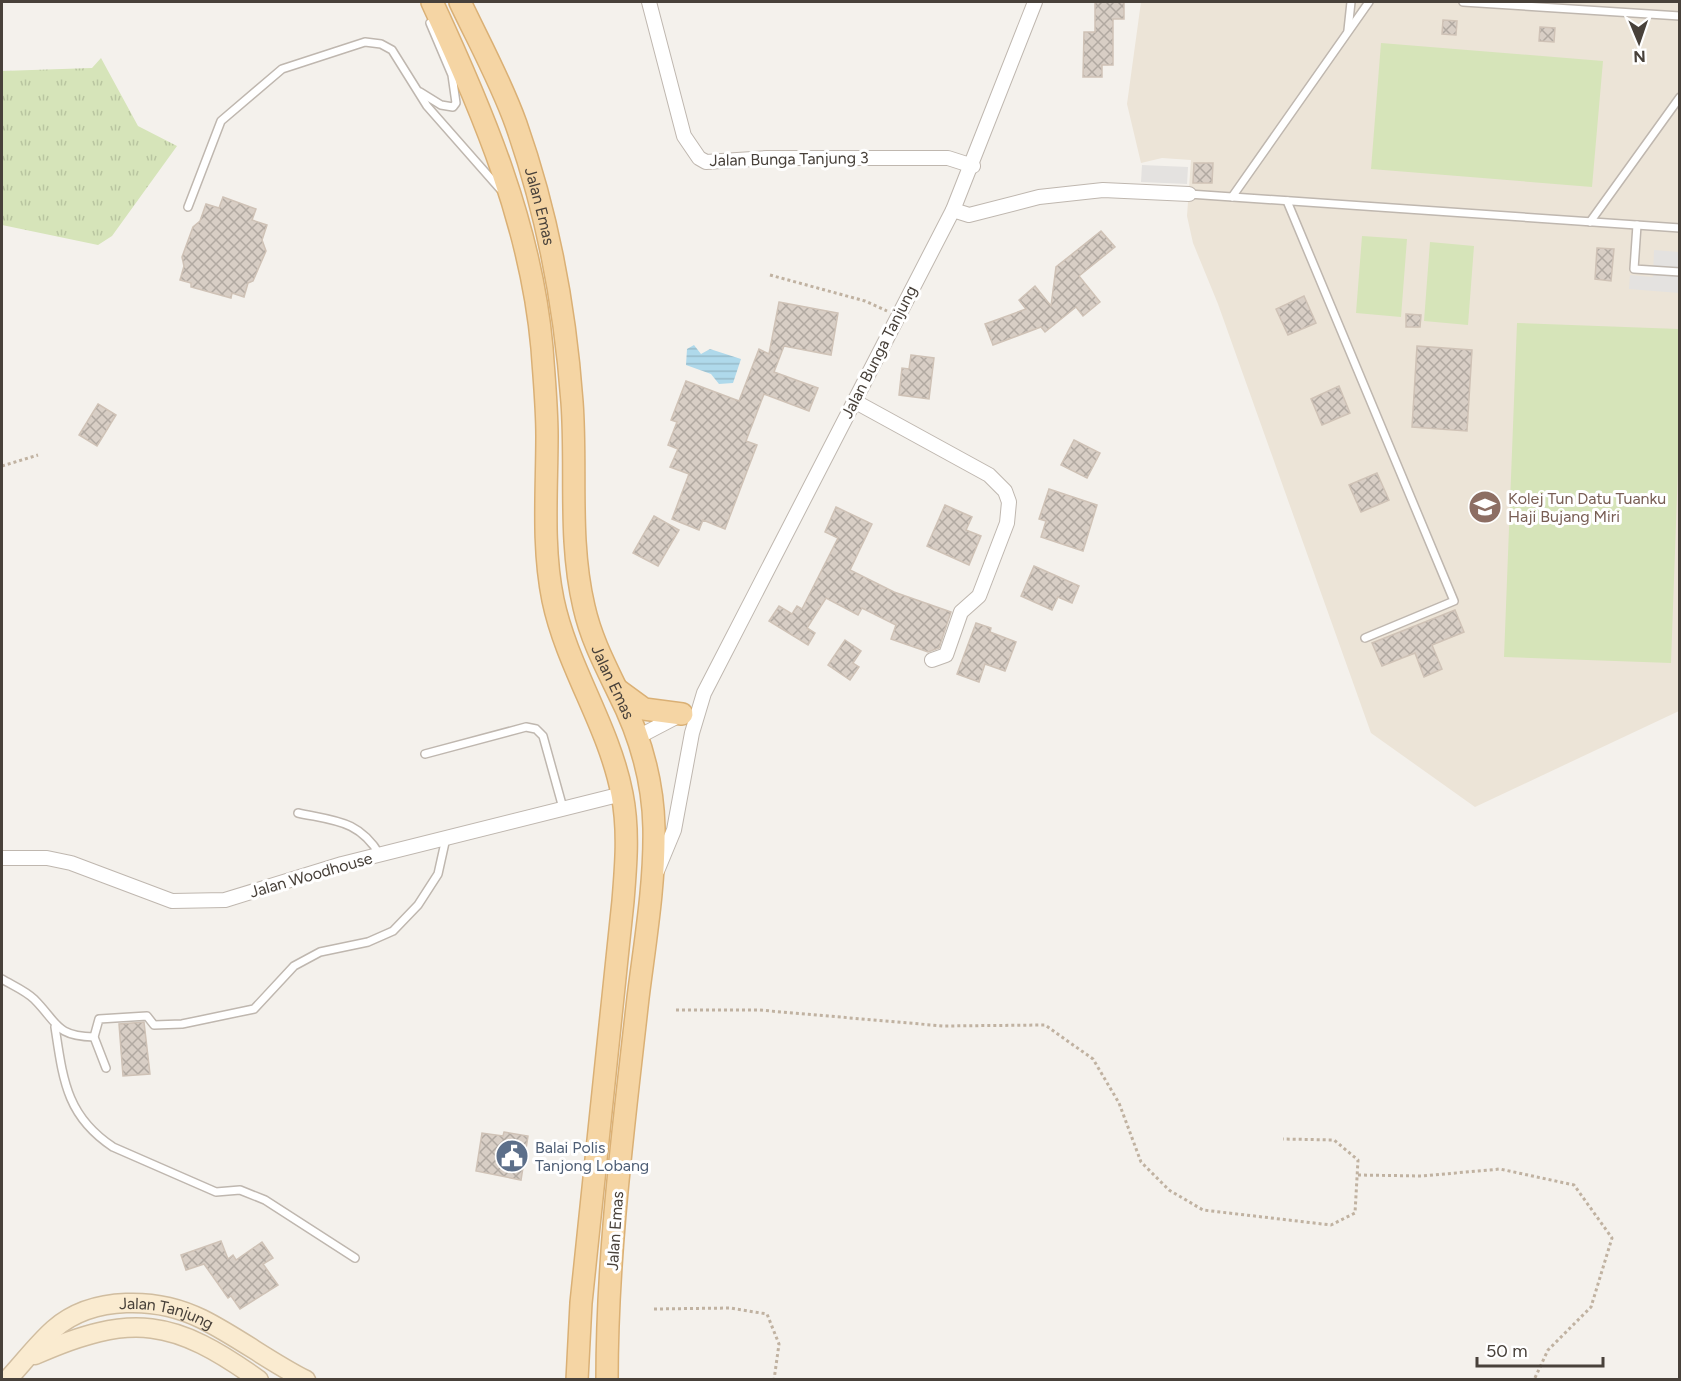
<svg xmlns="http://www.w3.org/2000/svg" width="1681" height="1381" font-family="Figtree,sans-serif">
	<defs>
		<pattern id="grass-tufts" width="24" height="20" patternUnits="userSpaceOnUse" patternTransform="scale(1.5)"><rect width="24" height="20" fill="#d6e4b9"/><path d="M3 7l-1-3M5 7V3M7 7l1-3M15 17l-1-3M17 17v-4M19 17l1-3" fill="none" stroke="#b9c5a0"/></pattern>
		<pattern id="water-rules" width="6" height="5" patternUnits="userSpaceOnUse" patternTransform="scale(1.5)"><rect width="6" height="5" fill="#afd9eb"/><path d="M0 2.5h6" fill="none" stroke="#98bbca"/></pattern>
		<pattern id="building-cross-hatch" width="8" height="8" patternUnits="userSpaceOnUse" patternTransform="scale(1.5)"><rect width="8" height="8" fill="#d8cec5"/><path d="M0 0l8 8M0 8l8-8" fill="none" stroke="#b1a9a1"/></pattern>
	</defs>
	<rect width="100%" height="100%" fill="#f4f1ec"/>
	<!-- education -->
	<polygon fill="#ece4d7" points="1141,2 1679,2 1679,711 1475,807 1371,733 1218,304 1193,243 1187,216 1191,160 1162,158 1141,163 1127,104"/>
	<!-- grass -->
	<polygon fill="url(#grass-tufts)" points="101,58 138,126 177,146 112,236 98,245 2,225 2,71 92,68"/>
	<!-- park -->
	<g fill="#d6e4b9">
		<polygon points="1381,43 1603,61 1592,187 1371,169"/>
		<polygon points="1362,236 1407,239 1401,317 1356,313"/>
		<polygon points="1430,242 1474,246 1468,325 1424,321"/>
		<polygon points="1517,323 1679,329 1679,440 1671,663 1504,657"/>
	</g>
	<!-- parking -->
	<g fill="#e4e2e0">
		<polygon points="1142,165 1188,167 1187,184 1141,182"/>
		<polygon points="1654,250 1679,252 1679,293 1629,289 1630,275 1653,277"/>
	</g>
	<!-- water -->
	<polygon fill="url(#water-rules)" points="694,345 701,354 710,349 741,359 733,383 719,384 711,374 686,365 687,349"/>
	<!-- building -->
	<g fill="url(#building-cross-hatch)" stroke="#cfc2b6" stroke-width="1.5">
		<polygon points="1095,2 1124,2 1124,19 1113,19 1113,65 1102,65 1102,77 1083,77 1084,32 1095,32"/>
		<polygon points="1443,20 1457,21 1456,35 1442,34"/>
		<polygon points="1540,27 1555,28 1554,42 1539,41"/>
		<polygon points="1194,163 1213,163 1212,183 1193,183"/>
		<polygon points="223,197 256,209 252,220 267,225 262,240 266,251 253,281 248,283 244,297 232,293 231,298 191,287 191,283 180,280 184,266 182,257 193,227 200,221 206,204 219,208"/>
		<polygon points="1101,231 1115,247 1079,276 1100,302 1083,316 1076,307 1045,332 1041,327 993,345 985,324 1026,309 1019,300 1035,286 1051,306 1056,267"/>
		<polygon points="1597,248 1614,249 1611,281 1595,279"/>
		<polygon points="1304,296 1316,323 1288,335 1276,309"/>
		<polygon points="779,302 838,313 831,355 784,346 774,372 818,388 809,411 764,394 746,441 757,445 725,529 703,520 699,530 672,519 689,474 670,467 678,449 668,445 677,422 671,420 686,381 739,401 759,349 769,354"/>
		<polygon points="1406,314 1421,315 1420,327 1406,327"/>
		<polygon points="1417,346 1472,350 1467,431 1412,427"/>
		<polygon points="911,355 934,358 929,399 899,395 902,368 909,369"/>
		<polygon points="1339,386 1350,413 1322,425 1311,399"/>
		<polygon points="98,404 116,415 97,446 79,435"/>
		<polygon points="1074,440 1100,453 1087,478 1061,465"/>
		<polygon points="1377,473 1389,500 1361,512 1349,485"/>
		<polygon points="1049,489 1097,505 1083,551 1041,537 1046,521 1039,519"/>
		<polygon points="945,505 972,517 966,530 981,536 969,565 927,546"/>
		<polygon points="836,507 872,524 850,570 894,592 951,612 939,648 928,652 891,639 896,625 862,608 858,615 826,598 807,628 815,633 808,645 769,621 779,606 792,614 797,606 802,609 838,538 825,532"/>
		<polygon points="654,516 679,530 658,566 633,553"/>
		<polygon points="1034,566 1079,586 1072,603 1058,597 1052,610 1021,596"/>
		<polygon points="1455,610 1464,632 1432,645 1442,669 1424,677 1415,653 1382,666 1372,643"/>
		<polygon points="976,623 991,628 990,632 1016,642 1005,671 985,664 979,682 957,674"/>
		<polygon points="845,640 861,651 853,663 859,667 850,680 828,665"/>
		<polygon points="144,1022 150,1074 123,1076 119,1024"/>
		<polygon points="504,1132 528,1136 521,1180 476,1171 482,1133 503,1136"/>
		<polygon points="221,1241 228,1259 233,1255 236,1260 262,1242 273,1258 263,1264 278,1285 240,1309 231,1296 228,1298 204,1264 186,1270 181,1255"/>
	</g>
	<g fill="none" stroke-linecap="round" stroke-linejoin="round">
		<!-- lane casing -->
		<g stroke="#bfb7af" stroke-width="10">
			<g id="lane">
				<polyline points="1463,2 1680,16"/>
				<polyline points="1348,30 1351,2"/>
				<polyline points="420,92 441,105 453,107 456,103 452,75 430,23"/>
				<polyline points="1189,194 1680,228"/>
				<polyline points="1232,197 1369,2"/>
				<polyline points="1287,201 1454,601 1365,638"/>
				<polyline points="188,207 221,121 282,69 365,42 381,44 392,50 427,106 500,189"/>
				<polyline points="1590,222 1680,97"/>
				<polyline points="1637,225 1634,269 1680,272"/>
				<polyline points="425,754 526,727 536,729 543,736 563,808"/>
				<path d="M298 813C335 821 359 820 380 855"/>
				<path d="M2 979C12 985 26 991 34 999 58 1023 55 1036 94 1037"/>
				<path d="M55 1027C63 1079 66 1116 113 1147L216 1192 240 1190 265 1200 355 1258"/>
				<polyline points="106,1068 94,1037 99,1019 147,1016 154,1025 182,1024 254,1009 294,966 320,952 368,942 393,931 418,905 438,874 446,838"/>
			</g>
		</g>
		<!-- street casing -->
		<g stroke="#bfb7af" stroke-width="16">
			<g id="street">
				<polyline points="649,2 684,136 699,158 706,162 767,158 948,158 973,166"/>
				<polyline points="953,210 969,215 1039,197 1103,190 1189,194"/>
				<polyline points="854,401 989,475 1005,491 1009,502 1007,523 979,596 961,612 946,655 932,660"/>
				<polyline points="638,737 680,715"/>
				<polyline points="2,858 47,858 71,863 172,901 225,900 342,864 622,794"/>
				<polyline points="657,871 674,830 692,733 704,693 953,210 1035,2"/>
			</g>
		</g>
		<!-- secondary casing -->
		<g stroke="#d0bda0" stroke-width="21">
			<g id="secondary">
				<path d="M35 1355C132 1312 174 1319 259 1380"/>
				<path id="s1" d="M7 1380C23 1363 37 1344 54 1329 93 1295 158 1297 202 1319 238 1337 270 1362 306 1380"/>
			</g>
		</g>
		<!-- primary casing -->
		<g stroke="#dab075" stroke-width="24">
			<g id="primary">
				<path d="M432 2C483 112 531 225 542 348 544 377 547 407 547 436 547 490 542 547 553 600 567 667 609 726 622 794 629 829 626 865 623 901L581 1303 577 1380"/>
				<path id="s2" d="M460 2C479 42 501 82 516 124 548 215 565 306 572 402 577 470 568 539 584 607 591 638 604 663 618 692 640 735 653 780 654 828 655 884 645 942 638 998 624 1124 607 1252 607 1380"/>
				<polyline points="618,690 644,709 682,714"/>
			</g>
		</g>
		<!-- path -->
		<g stroke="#c0b2a1" stroke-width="3" stroke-dasharray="3 3" stroke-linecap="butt">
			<polyline points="770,275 865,301 887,311"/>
			<polyline points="2,466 38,455"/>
			<polyline points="676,1010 759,1010 943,1026 1045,1025 1093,1059 1119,1103 1141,1162 1169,1190 1203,1210 1331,1225 1355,1213 1358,1160 1334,1140 1283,1139"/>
			<polyline points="1358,1175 1422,1176 1500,1169 1574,1185 1612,1238 1591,1307 1548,1350 1534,1380"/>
			<polyline points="654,1309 730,1308 767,1314 779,1344 774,1380"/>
		</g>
		<!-- lane -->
		<use href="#lane" stroke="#fff" stroke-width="7"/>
		<!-- street -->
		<use href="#street" stroke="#fff" stroke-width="14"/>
		<!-- secondary -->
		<use href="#secondary" stroke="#faebd0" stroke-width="18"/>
		<!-- primary -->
		<use href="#primary" stroke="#f5d5a4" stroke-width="21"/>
	</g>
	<!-- icons -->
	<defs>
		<g id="school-disc" transform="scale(1.725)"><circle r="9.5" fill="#8d6e63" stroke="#fff"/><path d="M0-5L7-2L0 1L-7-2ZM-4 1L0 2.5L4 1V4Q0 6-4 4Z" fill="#fff"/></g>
		<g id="civic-disc" transform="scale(1.725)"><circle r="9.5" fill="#5c6f8a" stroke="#fff"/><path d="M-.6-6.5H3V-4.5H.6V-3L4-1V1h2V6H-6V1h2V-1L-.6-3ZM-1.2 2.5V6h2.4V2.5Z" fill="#fff"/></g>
	</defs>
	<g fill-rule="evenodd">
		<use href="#school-disc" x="1485" y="507"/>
		<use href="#civic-disc" x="512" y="1156"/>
	</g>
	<g text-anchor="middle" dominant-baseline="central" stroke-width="6" stroke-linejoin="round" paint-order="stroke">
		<!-- street labels -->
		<g font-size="16" fill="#48413a" stroke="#fff">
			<text transform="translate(789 159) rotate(-1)">Jalan Bunga Tanjung 3</text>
			<text stroke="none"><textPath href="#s2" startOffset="220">Jalan Emas</textPath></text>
			<text transform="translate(879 352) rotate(-63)">Jalan Bunga Tanjung</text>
			<text stroke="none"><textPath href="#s2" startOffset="705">Jalan Emas</textPath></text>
			<text transform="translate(311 875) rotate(-16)">Jalan Woodhouse</text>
			<text transform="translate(615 1231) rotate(-86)">Jalan Emas</text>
			<text stroke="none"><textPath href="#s1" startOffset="189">Jalan Tanjung</textPath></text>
		</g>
		<!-- education labels -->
		<g font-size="16" fill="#785e54" stroke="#fff" text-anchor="start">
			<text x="1508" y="498">Kolej Tun Datu Tuanku<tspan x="1508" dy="18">Haji Bujang Miri</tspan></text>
		</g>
		<!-- service labels -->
		<g font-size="16" fill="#4e5e75" stroke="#fff" text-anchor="start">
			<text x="535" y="1147">Balai Polis<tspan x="535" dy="18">Tanjong Lobang</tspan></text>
		</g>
	</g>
	<!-- border -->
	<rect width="1681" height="1381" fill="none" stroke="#48413a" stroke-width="6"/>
	<!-- north arrow -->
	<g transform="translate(1639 42) rotate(178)" stroke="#ffffff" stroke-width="4.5" paint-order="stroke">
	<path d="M0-4.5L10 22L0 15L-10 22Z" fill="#48413a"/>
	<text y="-9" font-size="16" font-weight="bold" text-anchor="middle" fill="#48413a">N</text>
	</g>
	<!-- scale -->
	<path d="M1477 1357v9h126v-9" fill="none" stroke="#48413a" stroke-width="3"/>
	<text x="1486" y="1357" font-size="18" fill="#48413a" stroke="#ffffff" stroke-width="4.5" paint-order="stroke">50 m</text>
</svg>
